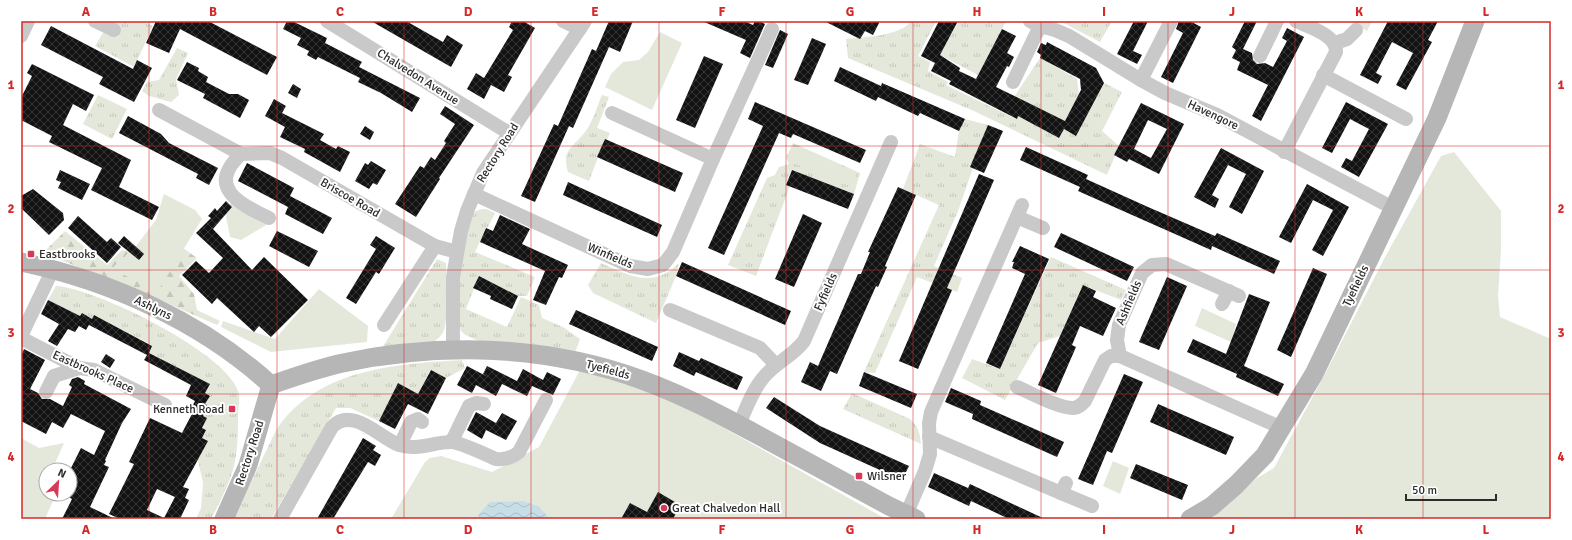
<svg xmlns="http://www.w3.org/2000/svg" width="1572" height="540" font-family="Signika,sans-serif">
	<defs>
		<pattern id="grass-tufts" width="24" height="20" patternUnits="userSpaceOnUse"><rect width="24" height="20" fill="#e3e8da"/><path d="M3 7l-1-3M5 7V3M7 7l1-3M15 17l-1-3M17 17v-4M19 17l1-3" fill="none" stroke="#c3c7bb"/></pattern>
		<pattern id="forest-firs" width="22" height="20" patternUnits="userSpaceOnUse"><rect width="22" height="20" fill="#e3e8da"/><path d="M5 1l3.5 6h-7zM16 11l3.5 6h-7z" fill="#c3c7bb"/></pattern>
		<pattern id="water-waves" width="16" height="10" patternUnits="userSpaceOnUse"><rect width="16" height="10" fill="#c7dee7"/><path d="M0 5q4-4 8 0t8 0" fill="none" stroke="#abbfc6"/></pattern>
		<pattern id="building-cross-hatch" width="8" height="8" patternUnits="userSpaceOnUse"><rect width="8" height="8" fill="#131313"/><path d="M0 0l8 8M0 8l8-8" fill="none" stroke="#363636"/></pattern>
	</defs>
	<rect width="100%" height="100%" fill="#fff"/>
	<!-- grass -->
	<g fill="url(#grass-tufts)">
		<polygon points="112,21 143,21 153,26 134,67 95,46 103,33 116,29 111,23"/>
		<path d="M911 21H936L918 56 930 62 928 71 948 82 946 85 1016 119 1018 116 1059 138 1064 129 1076 135 1104 83 1122 92 1102 131 1119 146 1107 175 974 111 848 58 846 39C862 37 902 36 911 21Z"/>
		<polygon points="959,21 1006,21 978,75 940,55"/>
		<polygon points="1060,21 1112,21 1100,42"/>
		<polygon points="1348,21 1372,21 1367,31"/>
		<polygon points="177,48 188,53 176,79 179,95 171,102 149,96 142,91 147,82 159,80"/>
		<polygon points="1040,58 1077,79 1079,95 1065,121 1014,97"/>
		<polygon points="98,95 127,109 112,139 83,124"/>
		<path d="M602 95 609 97 597 128 610 133 607 140 605 139 589 181 568 172C561 149 574 147 585 132 593 122 597 106 602 95Z"/>
		<polygon points="965,119 988,125 958,211 934,266 962,278 957,292 917,277 875,373 864,372 939,205 903,189 920,144 955,157 959,131"/>
		<polygon points="793,143 860,173 854,194 791,170 786,184 790,186 756,276 728,265 767,178 775,175 779,167 789,164 786,158"/>
		<path d="M486 209 495 213 488 227 486 228 475 252 535 277 527 296H518L479 276 466 309 507 327 521 297 539 305 542 318 563 327 580 339 574 355C548 351 478 349 461 331 454 305 459 239 472 215 475 210 480 209 486 209Z"/>
		<polygon points="1051,257 1126,290 1121,300 1083,285 1060,336 1038,343 1005,400 962,378 972,359 1000,369"/>
		<path d="M437 259 446 263C446 279 449 317 444 330 441 337 437 340 431 343L382 348Z"/>
		<path d="M601 263C630 276 653 289 679 263L676 276 656 323 593 293 588 285Z"/>
		<path d="M56 286C95 288 231 354 239 394 240 400 238 408 238 415 238 431 238 450 234 466 229 485 220 502 211 519H196L201 508 203 483 198 460 208 441 202 438 206 430 202 428 207 418 203 416 208 406 205 404 210 396 205 393 210 384 149 353 152 345 94 315 92 319 82 314 80 316 48 300Z"/>
		<path d="M462 360 465 368 446 378 430 370 418 394 398 383 379 421 350 408H336L271 519H233C243 497 255 475 265 453 270 444 274 432 281 423 324 368 398 364 462 360Z"/>
		<path d="M852 393 910 419C918 426 920 433 921 444L843 409Z"/>
	</g>
	<!-- forest -->
	<polygon fill="url(#forest-firs)" points="65,231 107,265 122,250 130,252 112,269 158,290 183,248 197,258 179,276 194,294 197,310 220,321 217,325 139,291 43,253"/>
	<!-- green -->
	<g fill="#e3e8da">
		<polygon points="660,32 682,43 652,110 605,87 611,74 623,62 639,60 648,52"/>
		<polygon points="795,147 857,173 852,187 789,161"/>
		<polygon points="1454,152 1501,211 1501,251 1498,296 1500,317 1551,339 1551,519 1208,519 1257,478 1274,468 1325,374 1384,259 1441,156"/>
		<polygon points="164,194 195,210 202,219 158,291 111,269 136,246 156,220"/>
		<polygon points="232,202 271,222 241,240 230,237 225,211"/>
		<polygon points="319,289 368,326 367,342 271,352 221,327 223,321 275,339"/>
		<polygon points="1202,308 1236,324 1231,342 1195,326"/>
		<polygon points="580,370 656,393 715,423 886,519 391,519 425,462 430,458 441,456 492,472 539,447"/>
		<polygon points="21,438 39,448 64,443 52,470 46,470 46,483 44,488 46,489 46,494 56,494 45,519 27,519 21,516"/>
		<polygon points="1113,461 1129,468 1120,494 1103,486"/>
	</g>
	<!-- water -->
	<polygon fill="url(#water-waves)" points="524,501 539,507 550,519 480,519 478,515 490,502"/>
	<!-- building -->
	<g fill="url(#building-cross-hatch)" fill-rule="evenodd">
		<polygon points="156,21 208,21 277,57 267,75 180,29 169,53 146,43"/>
		<polygon points="287,21 292,21 327,38 325,43 362,62 359,67 420,98 412,112 381,93 358,82 360,78 318,57 316,60 307,55 309,51 297,45 301,38 283,29"/>
		<polygon points="371,21 406,21 443,42 447,35 463,45 451,67"/>
		<polygon points="512,21 523,21 535,28 508,75 512,77 504,92 491,85 484,99 467,89 476,73 484,78 513,30 509,27"/>
		<polygon points="609,21 633,21 620,52 609,47 573,128 569,126 535,202 521,196 554,124 558,126 592,49 596,51"/>
		<polygon points="702,21 744,21 753,25 755,21 759,21 765,24 750,58 740,53 746,40"/>
		<polygon points="824,21 880,21 873,35 865,31 860,39"/>
		<polygon points="939,21 958,21 940,55 960,68 959,71 976,79 1002,29 1016,36 1007,53 1014,57 1009,67 1007,66 996,87 1065,121 1081,90 1080,79 1040,58 1041,55 1037,52 1041,43 1046,45 1047,42 1096,68 1104,83 1076,136 1064,129 1059,138 1018,116 1017,119 949,84 951,81 931,71 935,63 921,56"/>
		<polygon points="1134,21 1148,21 1133,51 1142,55 1137,64 1117,54"/>
		<polygon points="1179,21 1190,21 1201,27 1173,83 1161,77 1183,33 1176,29"/>
		<polygon points="1245,21 1257,21 1243,49 1252,53 1253,60 1257,64 1265,63 1273,67 1287,41 1282,38 1287,28 1304,37 1261,121 1252,116 1268,85 1237,70 1240,62 1232,58 1236,50 1232,47"/>
		<polygon points="1388,21 1438,21 1428,40 1432,42 1406,90 1396,85 1413,53 1392,42 1376,73 1382,76 1378,84 1360,75"/>
		<polygon points="51,26 133,69 137,60 152,68 134,102 99,84 103,77 41,45"/>
		<polygon points="780,30 788,34 773,68 765,65"/>
		<polygon points="812,38 826,44 808,85 794,80"/>
		<polygon points="704,56 723,64 695,128 676,120"/>
		<polygon points="187,62 199,68 198,71 208,77 206,82 229,94 238,94 249,100 240,118 203,98 205,94 177,80"/>
		<polygon points="32,64 94,95 86,111 73,104 63,125 131,160 119,187 159,207 152,220 91,190 102,168 49,142 52,136 21,120 21,98 32,76 27,73"/>
		<polygon points="840,67 881,86 882,83 965,119 959,131 920,113 918,116 878,97 876,101 834,81"/>
		<polygon points="293,84 301,89 297,98 288,93"/>
		<polygon points="274,99 286,106 282,113 324,134 320,140 336,149 338,146 350,152 340,172 304,152 305,149 280,137 285,127 265,116"/>
		<polygon points="755,102 866,150 860,163 793,134 791,138 779,133 724,255 708,248 763,126 748,119"/>
		<polygon points="1346,102 1388,124 1359,177 1341,167 1346,158 1352,161 1369,129 1350,119 1332,153 1322,148"/>
		<path d="M1141 103 1184 124 1159 174 1129 159 1127 162 1114 155ZM1148 120 1167 129 1151 158 1134 149Z"/>
		<polygon points="445,106 474,125 439,178 440,179 416,217 395,204 420,166 424,168 431,157 435,160 446,143 444,141 455,124 440,114"/>
		<polygon points="128,116 161,134 169,143 218,168 209,185 196,178 198,174 119,133"/>
		<polygon points="988,125 1003,131 984,173 970,167"/>
		<polygon points="365,126 374,132 370,140 360,134"/>
		<polygon points="605,139 683,173 675,192 597,157"/>
		<polygon points="1026,147 1088,175 1086,179 1148,207 1215,236 1217,233 1280,261 1274,274 1212,246 1211,250 1078,191 1080,187 1020,160"/>
		<polygon points="1221,148 1264,171 1242,214 1229,207 1246,174 1228,165 1212,195 1219,199 1215,208 1194,197"/>
		<polygon points="371,161 386,170 377,185 373,183 369,189 355,181 365,163 368,165"/>
		<polygon points="247,163 294,188 290,196 332,218 323,234 285,214 288,207 238,181"/>
		<polygon points="60,170 90,184 82,200 58,188 61,182 56,180"/>
		<polygon points="792,170 854,194 848,209 786,185"/>
		<polygon points="979,174 994,180 947,288 952,290 918,369 899,361"/>
		<polygon points="568,182 662,225 657,237 563,195"/>
		<polygon points="1307,184 1349,207 1323,256 1312,250 1333,210 1313,200 1291,243 1279,237"/>
		<polygon points="898,187 916,195 885,266 887,267 878,287 876,286 837,374 830,371 821,391 801,382 810,362 818,366 858,274 861,274 870,252 868,252"/>
		<polygon points="33,189 63,213 64,220 49,235 21,208 21,196"/>
		<polygon points="226,201 232,207 213,229 252,270 264,257 308,300 271,337 259,326 254,332 217,298 212,304 182,275 196,261 209,273 223,258 196,233 211,218 208,216 215,208 217,211"/>
		<polygon points="803,214 822,223 794,287 775,279"/>
		<polygon points="500,215 530,229 522,244 568,265 562,278 559,277 546,305 533,300 545,271 480,242 486,228 493,231"/>
		<polygon points="78,216 107,242 111,238 121,247 107,263 68,228"/>
		<polygon points="277,231 318,251 309,267 269,246"/>
		<polygon points="1061,233 1134,267 1127,281 1054,247"/>
		<polygon points="124,236 144,254 139,260 118,243"/>
		<polygon points="376,236 395,248 379,274 376,272 356,304 346,298 376,249 370,245"/>
		<polygon points="1020,246 1049,259 1000,369 986,363 1025,274 1012,268 1014,262 1012,262"/>
		<polygon points="682,262 791,311 785,325 676,276"/>
		<polygon points="1313,268 1327,274 1291,357 1277,350"/>
		<polygon points="479,276 518,296 512,309 490,299 491,296 473,288"/>
		<polygon points="1167,277 1187,286 1159,350 1139,342"/>
		<polygon points="1083,285 1096,291 1093,297 1116,308 1103,336 1080,326 1072,345 1076,347 1056,393 1038,385"/>
		<polygon points="1249,294 1270,302 1244,366 1284,384 1278,396 1236,377 1237,374 1187,352 1193,339 1226,354"/>
		<path d="M48 300 80 316 82 313 92 319 94 315 152 346 149 353 210 384 205 393 210 396 205 404 209 406 203 416 207 418 202 428 206 430 202 438 208 441 183 487 189 489 185 498 189 500 180 519H120L109 514 134 464 129 462 150 418 182 433 194 410 191 408 195 401 186 396 191 385 144 360 147 355 89 325 90 323 86 330 79 326 75 332 68 329 57 346 48 341 59 324 41 314ZM157 489 175 497 164 518 147 510Z"/>
		<polygon points="576,310 658,347 652,361 569,324"/>
		<polygon points="24,349 45,360 30,389 38,393 42,399 50,399 63,406 72,387 69,385 72,379 78,377 85,381 84,384 131,409 122,423 105,460 106,461 104,465 109,467 90,507 115,519 62,519 72,499 70,498 70,470 81,448 94,455 105,431 71,414 63,428 52,422 46,434 21,421 21,356"/>
		<polygon points="679,352 699,361 701,358 743,377 737,390 696,372 694,376 673,366"/>
		<polygon points="106,354 115,360 110,368 101,362"/>
		<polygon points="467,366 488,377 483,374 487,366 517,381 523,369 543,380 547,372 561,379 553,395 532,386 527,396 502,384 496,396 476,385 472,393 457,385"/>
		<polygon points="431,370 446,378 428,414 408,404 395,429 379,421 398,383 418,394"/>
		<polygon points="864,372 917,394 911,408 859,386"/>
		<polygon points="1124,374 1143,382 1112,453 1107,451 1093,485 1078,479"/>
		<polygon points="951,388 981,401 980,405 1064,442 1057,457 972,419 973,414 945,402"/>
		<polygon points="774,397 820,426 909,466 902,480 820,443 766,408"/>
		<polygon points="1158,404 1234,437 1226,455 1150,422"/>
		<polygon points="476,412 496,423 502,413 517,421 506,440 486,430 482,439 467,430"/>
		<polygon points="363,438 376,446 373,450 381,455 375,466 368,462 333,519 317,519"/>
		<polygon points="1136,464 1188,485 1182,500 1130,478"/>
		<polygon points="934,473 968,488 970,484 1045,519 1009,519 971,501 969,506 928,487"/>
		<polygon points="658,492 680,505 673,519 621,519 630,503 647,512"/>
	</g>
	<g fill="none" stroke-linecap="round" stroke-linejoin="round">
		<!-- street -->
		<g stroke="#c9c9c9" stroke-width="14">
			<polyline points="95,21 114,30"/>
			<polyline points="327,21 509,133"/>
			<polyline points="563,21 580,29"/>
			<polyline points="1030,21 1040,26 1055,30 1069,36 1141,80 1165,93 1217,115 1393,208"/>
			<polyline points="21,36 28,21"/>
			<polyline points="1335,43 1347,39 1356,30"/>
			<polyline points="1260,56 1277,21"/>
			<polyline points="1323,75 1406,119"/>
			<polyline points="1141,80 1171,21"/>
			<polyline points="1013,82 1040,26"/>
			<polyline points="159,110 241,154"/>
			<polyline points="612,113 713,159"/>
			<path d="M1284 152 1336 52C1337 35 1309 27 1296 21"/>
			<polyline points="474,194 630,266 648,269 663,265 673,252 713,159 772,29"/>
			<polyline points="1017,217 1043,228"/>
			<path d="M269 218C239 204 206 187 241 154L270 153 282 158 435 246 457 252"/>
			<polyline points="1222,304 1229,291"/>
			<polyline points="670,310 760,348 776,365"/>
			<polyline points="384,325 435,246"/>
			<polyline points="21,336 53,269"/>
			<polyline points="21,338 79,368 94,370 165,405"/>
			<polyline points="453,350 453,277 461,231 467,211 483,173 585,21"/>
			<polyline points="1120,356 1282,428"/>
			<path d="M1017 387C1031 393 1060 409 1074 408 1079 407 1081 405 1085 401L1105 360 1111 356H1120L1117 340 1119 325 1142 273 1152 265 1166 264 1239 296"/>
			<polyline points="46,392 54,376 79,368"/>
			<path d="M739 425C746 409 752 391 763 378 775 363 793 356 804 341L891 142"/>
			<polyline points="929,437 1061,493"/>
			<polyline points="452,441 469,406 476,403 484,404"/>
			<polyline points="400,445 411,422 418,419 422,422"/>
			<polyline points="1066,483 1061,493 1092,506"/>
			<polyline points="906,515 925,471 930,454 929,423 931,412 1022,205"/>
			<path d="M280 519 332 427C352 406 379 437 399 445 416 451 434 442 451 442 459 442 487 455 496 459 505 460 512 458 519 452L546 400"/>
		</g>
		<!-- secondary -->
		<g stroke="#b6b6b6" stroke-width="19">
			<path d="M21 262C111 281 202 322 271 385"/>
			<path d="M271 385C294 377 319 368 343 363 442 342 547 345 642 380 683 395 721 415 758 435 802 459 845 482 889 506L916 519"/>
			<polyline points="224,519 248,465 271,385"/>
			<polyline points="1190,519 1212,506 1236,485 1265,455 1314,374 1437,118 1475,21"/>
		</g>
	</g>
	<!-- grid -->
	<path fill="none" stroke="#d62828" stroke-width="1" stroke-opacity="0.55" d="M149 21V519M277 21V519M404 21V519M531 21V519M659 21V519M786 21V519M913 21V519M1041 21V519M1168 21V519M1295 21V519M1423 21V519M21 146H1551M21 270H1551M21 394H1551"/>
	<!-- markers -->
	<g fill="#d63a57" stroke="#fff" stroke-width="1.5">
		<rect x="27" y="250" width="8" height="8" rx="2"/>
		<rect x="228" y="405" width="8" height="8" rx="2"/>
		<rect x="855" y="472" width="8" height="8" rx="2"/>
		<circle cx="664" cy="508" r="4"/>
	</g>
	<g text-anchor="middle" dominant-baseline="central" stroke-width="4" stroke-linejoin="round" paint-order="stroke">
		<!-- street labels -->
		<g font-size="12" fill="#2c2c2c" stroke="#fff">
			<text transform="translate(418 77) rotate(32)">Chalvedon Avenue</text>
			<text transform="translate(1213 115) rotate(25)">Havengore</text>
			<text transform="translate(498 153) rotate(-58)">Rectory Road</text>
			<text transform="translate(350 198) rotate(30)">Briscoe Road</text>
			<text transform="translate(610 256) rotate(23)">Winfields</text>
			<text transform="translate(1356 286) rotate(-64)">Tyefields</text>
			<text transform="translate(826 292) rotate(-66)">Fyfields</text>
			<text transform="translate(1129 303) rotate(-67)">Ashfields</text>
			<text transform="translate(153 308) rotate(26)">Ashlyns</text>
			<text transform="translate(608 370) rotate(15)">Tyefields</text>
			<text transform="translate(93 372) rotate(24)">Eastbrooks Place</text>
			<text transform="translate(250 453) rotate(-72)">Rectory Road</text>
		</g>
		<!-- poi labels -->
		<g font-size="12" fill="#2c2c2c" stroke="#fff" text-anchor="start">
			<text x="39" y="254">Eastbrooks</text>
			<text x="224" y="409" text-anchor="end">Kenneth Road</text>
			<text x="867" y="476">Wilsner</text>
			<text x="672" y="508">Great Chalvedon Hall</text>
		</g>
	</g>
	<!-- border -->
	<rect width="1572" height="540" fill="none" stroke="#ffffff" stroke-width="44"/>
	<!-- north arrow -->
	<g transform="translate(58 482) rotate(25)"><circle r="19" fill="#ffffff" stroke="#ababab"/>
	<path d="M0-3L7 15L0 10L-7 15Z" fill="#d63a57"/>
	<text y="-6" font-size="11" font-weight="bold" text-anchor="middle" fill="#2c2c2c">N</text>
	</g>
	<!-- scale -->
	<path d="M1406 494v6h90v-6" fill="none" stroke="#2c2c2c" stroke-width="2"/>
	<text x="1412" y="494" font-size="12" fill="#2c2c2c" stroke="#ffffff" stroke-width="3" paint-order="stroke">50 m</text>
	<rect x="22" y="22" width="1528" height="496" fill="none" stroke="#d62828" stroke-width="1.5"/>
	<g font-size="13" text-anchor="middle" font-weight="bold" fill="#d62828">
		<text x="86" y="16">A</text>
		<text x="213" y="16">B</text>
		<text x="340" y="16">C</text>
		<text x="468" y="16">D</text>
		<text x="595" y="16">E</text>
		<text x="722" y="16">F</text>
		<text x="850" y="16">G</text>
		<text x="977" y="16">H</text>
		<text x="1104" y="16">I</text>
		<text x="1232" y="16">J</text>
		<text x="1359" y="16">K</text>
		<text x="1486" y="16">L</text>
		<text x="11" y="89">1</text>
		<text x="1561" y="89">1</text>
		<text x="11" y="213">2</text>
		<text x="1561" y="213">2</text>
		<text x="11" y="337">3</text>
		<text x="1561" y="337">3</text>
		<text x="11" y="461">4</text>
		<text x="1561" y="461">4</text>
		<text x="86" y="534">A</text>
		<text x="213" y="534">B</text>
		<text x="340" y="534">C</text>
		<text x="468" y="534">D</text>
		<text x="595" y="534">E</text>
		<text x="722" y="534">F</text>
		<text x="850" y="534">G</text>
		<text x="977" y="534">H</text>
		<text x="1104" y="534">I</text>
		<text x="1232" y="534">J</text>
		<text x="1359" y="534">K</text>
		<text x="1486" y="534">L</text>
	</g>
</svg>
